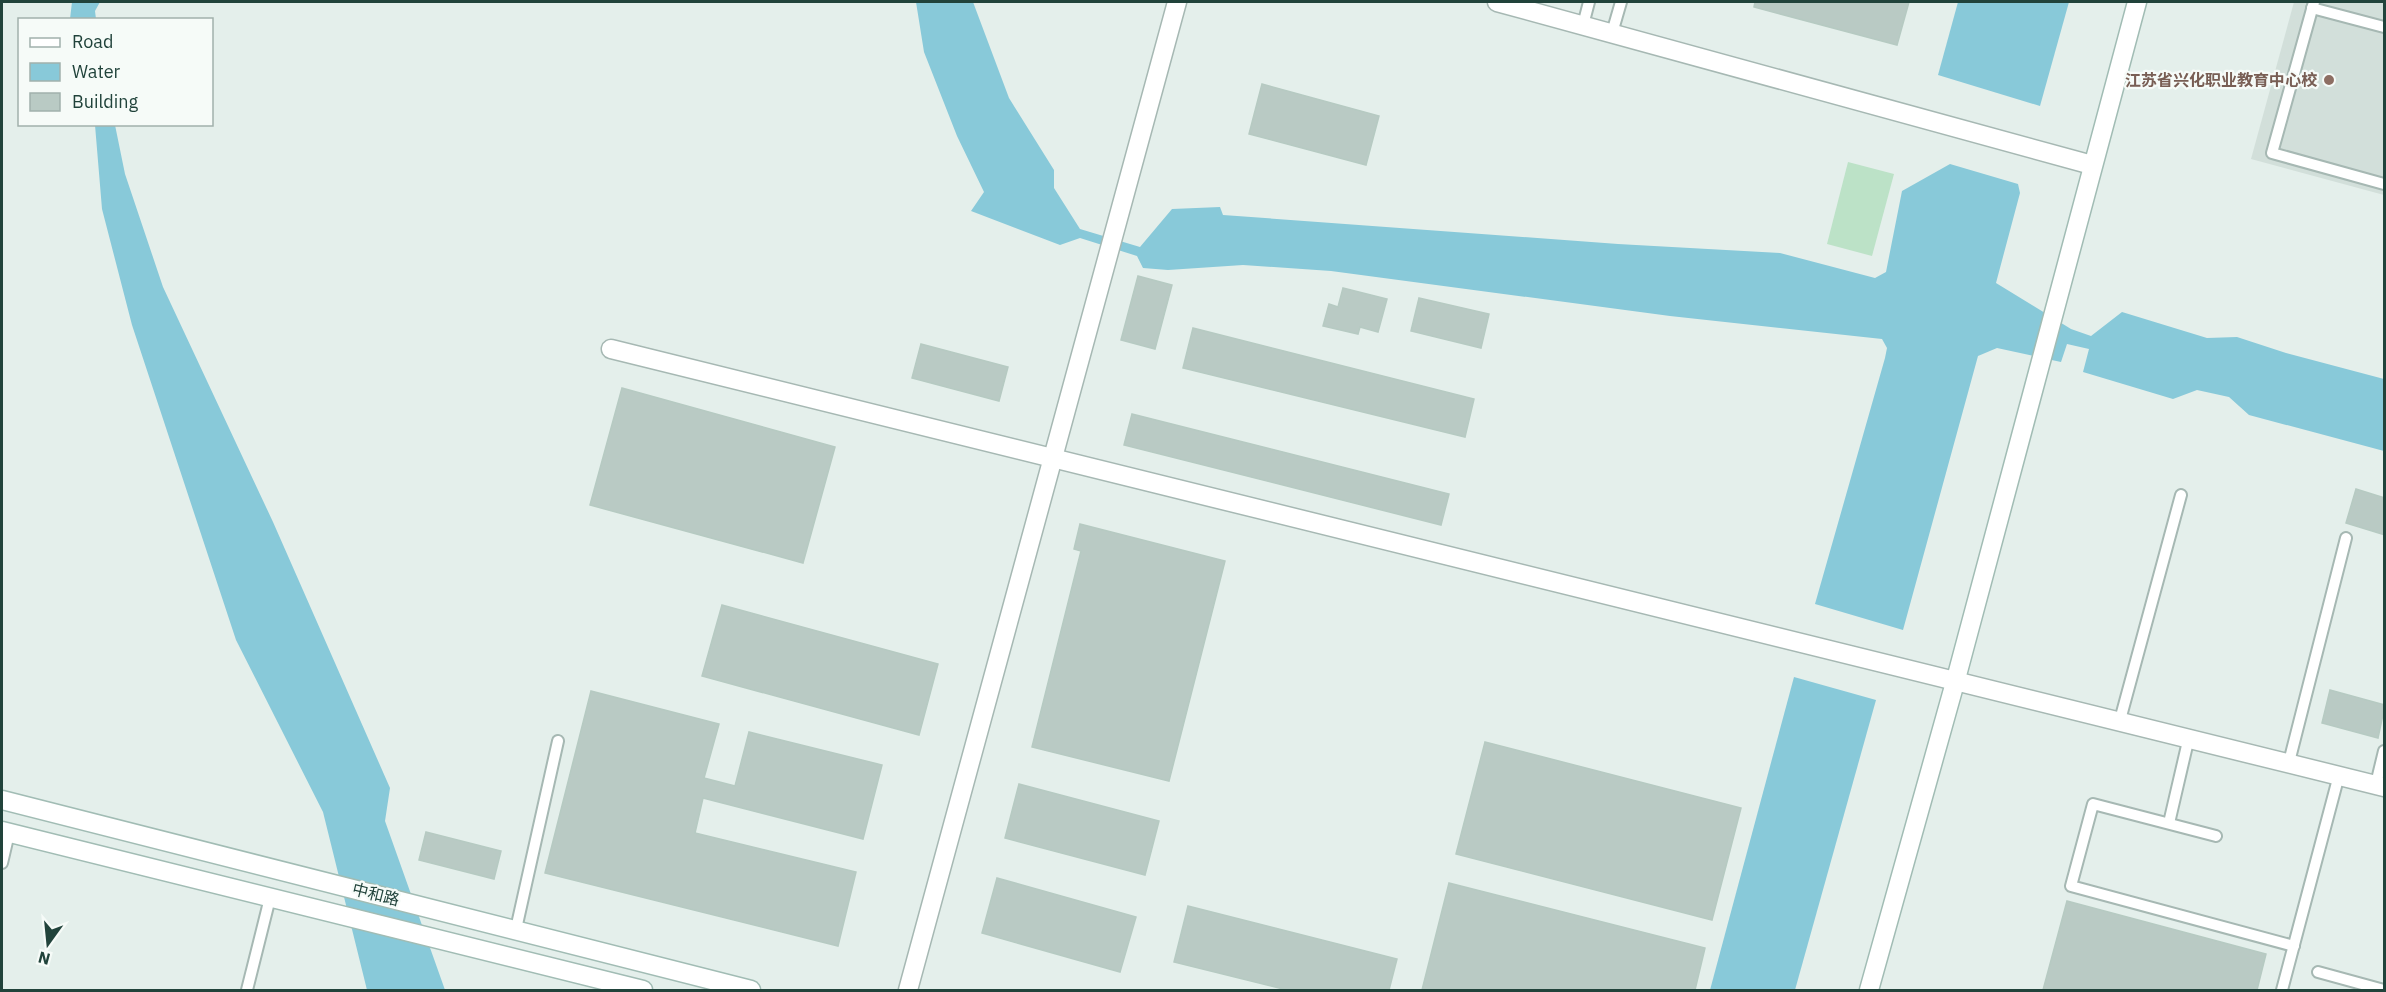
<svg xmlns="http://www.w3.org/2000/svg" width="2386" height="992" font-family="'IBM Plex Sans','Noto Sans SC',sans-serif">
	<rect width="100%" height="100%" fill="#e4efeb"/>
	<!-- built -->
	<polygon fill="#d2dfda" points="2294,2 2384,2 2384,195 2251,159"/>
	<!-- green -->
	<polygon fill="#bce2c7" points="1848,162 1894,174 1872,256 1827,244"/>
	<!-- water -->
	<g fill="#88c9d9">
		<polygon points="72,2 100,2 95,11 96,19 70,19"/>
		<polygon points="916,2 973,2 1009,98 1054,170 1054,188 1080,229 1140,247 1172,209 1220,207 1223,215 1618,244 1780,253 1875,278 1886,272 1902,191 1950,164 2018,184 2020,193 1996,283 2071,329 2091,336 2122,312 2207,338 2237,337 2286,353 2384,379 2384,451 2249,415 2229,397 2197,390 2173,399 2083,372 2089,349 2067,344 2061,362 1997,348 1978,356 1903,630 1815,604 1885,358 1887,348 1882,339 1670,316 1331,271 1243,265 1168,270 1143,268 1137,256 1080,238 1060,245 971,211 984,192 957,136 924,52"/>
		<polygon points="1958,2 2069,2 2040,106 1938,75"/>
		<polygon points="95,125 115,125 125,174 163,287 273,522 390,788 385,821 445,990 367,990 323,812 236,640 132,325 102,209"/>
		<polygon points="1794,677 1876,700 1795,990 1710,990"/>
	</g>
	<!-- building -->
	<g fill="#b9cac4" stroke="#b6cac2" stroke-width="1.5">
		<polygon points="1755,2 1909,2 1897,45 1754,7"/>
		<polygon points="1262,84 1379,116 1366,165 1249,134"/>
		<polygon points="1138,276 1172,285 1155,349 1121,340"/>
		<polygon points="1343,288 1387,299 1378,332 1360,327 1358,334 1323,326 1329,304 1338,307"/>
		<polygon points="1419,298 1489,314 1481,348 1411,331"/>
		<polygon points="1193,328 1474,399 1465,437 1183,368"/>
		<polygon points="921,344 1008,367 999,401 912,378"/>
		<polygon points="622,388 835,447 803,563 590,505"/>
		<polygon points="1132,414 1449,494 1441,525 1124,445"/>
		<polygon points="2356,489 2385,498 2385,535 2346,523"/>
		<polygon points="1080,524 1225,561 1169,781 1032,747 1081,551 1074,549"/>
		<polygon points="722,605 938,664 919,735 702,676"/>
		<polygon points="2330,690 2385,705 2378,738 2322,723"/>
		<polygon points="591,691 719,724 704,778 735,786 749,732 882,765 863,839 703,798 695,833 856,872 838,946 545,873"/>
		<polygon points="1485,742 1741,808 1712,920 1456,854"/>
		<polygon points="1019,784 1159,821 1145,875 1005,838"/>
		<polygon points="426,832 501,851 494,879 419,860"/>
		<polygon points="997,878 1136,917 1120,972 982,933"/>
		<polygon points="1449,883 1705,948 1695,990 1422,990"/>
		<polygon points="2067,901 2266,954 2257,990 2043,990"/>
		<polygon points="1188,906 1397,959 1389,990 1287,990 1174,962"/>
	</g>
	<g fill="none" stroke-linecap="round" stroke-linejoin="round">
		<!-- service casing -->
		<g stroke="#a6b8b3" stroke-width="14">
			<g id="service">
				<polyline points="2314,2 2272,153 2384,184"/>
				<polyline points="2312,8 2384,27"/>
				<polyline points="1583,25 1589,2"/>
				<polyline points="1612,33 1621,2"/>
				<polyline points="2120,720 2181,495"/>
				<polyline points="2289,762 2346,538"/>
				<polyline points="2376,784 2384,751"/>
				<polyline points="2169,823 2189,737"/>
				<polyline points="2216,836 2093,804 2071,886 2294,946"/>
				<polyline points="2,863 9,833"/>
				<polyline points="516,929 558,741"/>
				<polyline points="2318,972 2384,990"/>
				<polyline points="247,990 270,898"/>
				<polyline points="2282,990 2339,775"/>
			</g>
		</g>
		<!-- tertiary casing -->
		<g stroke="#a6b8b3" stroke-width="21">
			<g id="tertiary">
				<polyline points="1497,2 2092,165"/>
				<polyline points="611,349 2384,787"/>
				<polyline points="908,990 1177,2"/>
			</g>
		</g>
		<!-- secondary casing -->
		<g stroke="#a1bcb4" stroke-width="21">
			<g id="secondary">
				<polyline points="2,800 751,990"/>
				<polyline points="2,831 643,990"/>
				<polyline points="1869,990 1956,679 2137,2"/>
			</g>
		</g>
		<!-- service -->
		<use href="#service" stroke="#fff" stroke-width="10"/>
		<!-- tertiary -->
		<use href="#tertiary" stroke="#fff" stroke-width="18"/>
		<!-- secondary -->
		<use href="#secondary" stroke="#fff" stroke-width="18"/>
	</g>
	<!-- markers -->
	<circle fill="#8d6e63" stroke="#f6fbf8" stroke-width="2" cx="2329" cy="80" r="6"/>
	<g text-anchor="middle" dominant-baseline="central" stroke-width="4.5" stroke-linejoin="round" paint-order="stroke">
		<!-- education labels -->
		<g font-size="16" font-weight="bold" fill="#785e54" stroke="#f6fbf8" text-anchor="end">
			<text x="2317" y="80">江苏省兴化职业教育中心校</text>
		</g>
		<!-- street labels -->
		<g font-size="16" fill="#21433b" stroke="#f6fbf8">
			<text transform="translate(376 894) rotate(14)">中和路</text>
		</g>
	</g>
	<!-- border -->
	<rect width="2386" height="992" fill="none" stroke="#21433b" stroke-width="6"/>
	<!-- legend -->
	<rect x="18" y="18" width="195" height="108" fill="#f6fbf8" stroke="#a1b1ac" stroke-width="1.5"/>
	<rect x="30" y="38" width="30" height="9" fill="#ffffff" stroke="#a1b1ac" stroke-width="1.5"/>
	<text x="72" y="48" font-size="18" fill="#21433b">Road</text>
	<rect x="30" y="63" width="30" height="18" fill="#88c9d9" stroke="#a1b1ac" stroke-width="1.5"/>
	<text x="72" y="78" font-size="18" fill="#21433b">Water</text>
	<rect x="30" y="93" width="30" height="18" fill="#b9cac4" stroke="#a1b1ac" stroke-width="1.5"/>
	<text x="72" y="108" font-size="18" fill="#21433b">Building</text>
	<!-- north arrow -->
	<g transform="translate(48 944) rotate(195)" stroke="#f6fbf8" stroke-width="4.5" paint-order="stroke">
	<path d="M0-4.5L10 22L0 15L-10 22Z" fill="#21433b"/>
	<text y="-9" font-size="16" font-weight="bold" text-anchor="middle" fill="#21433b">N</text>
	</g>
</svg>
